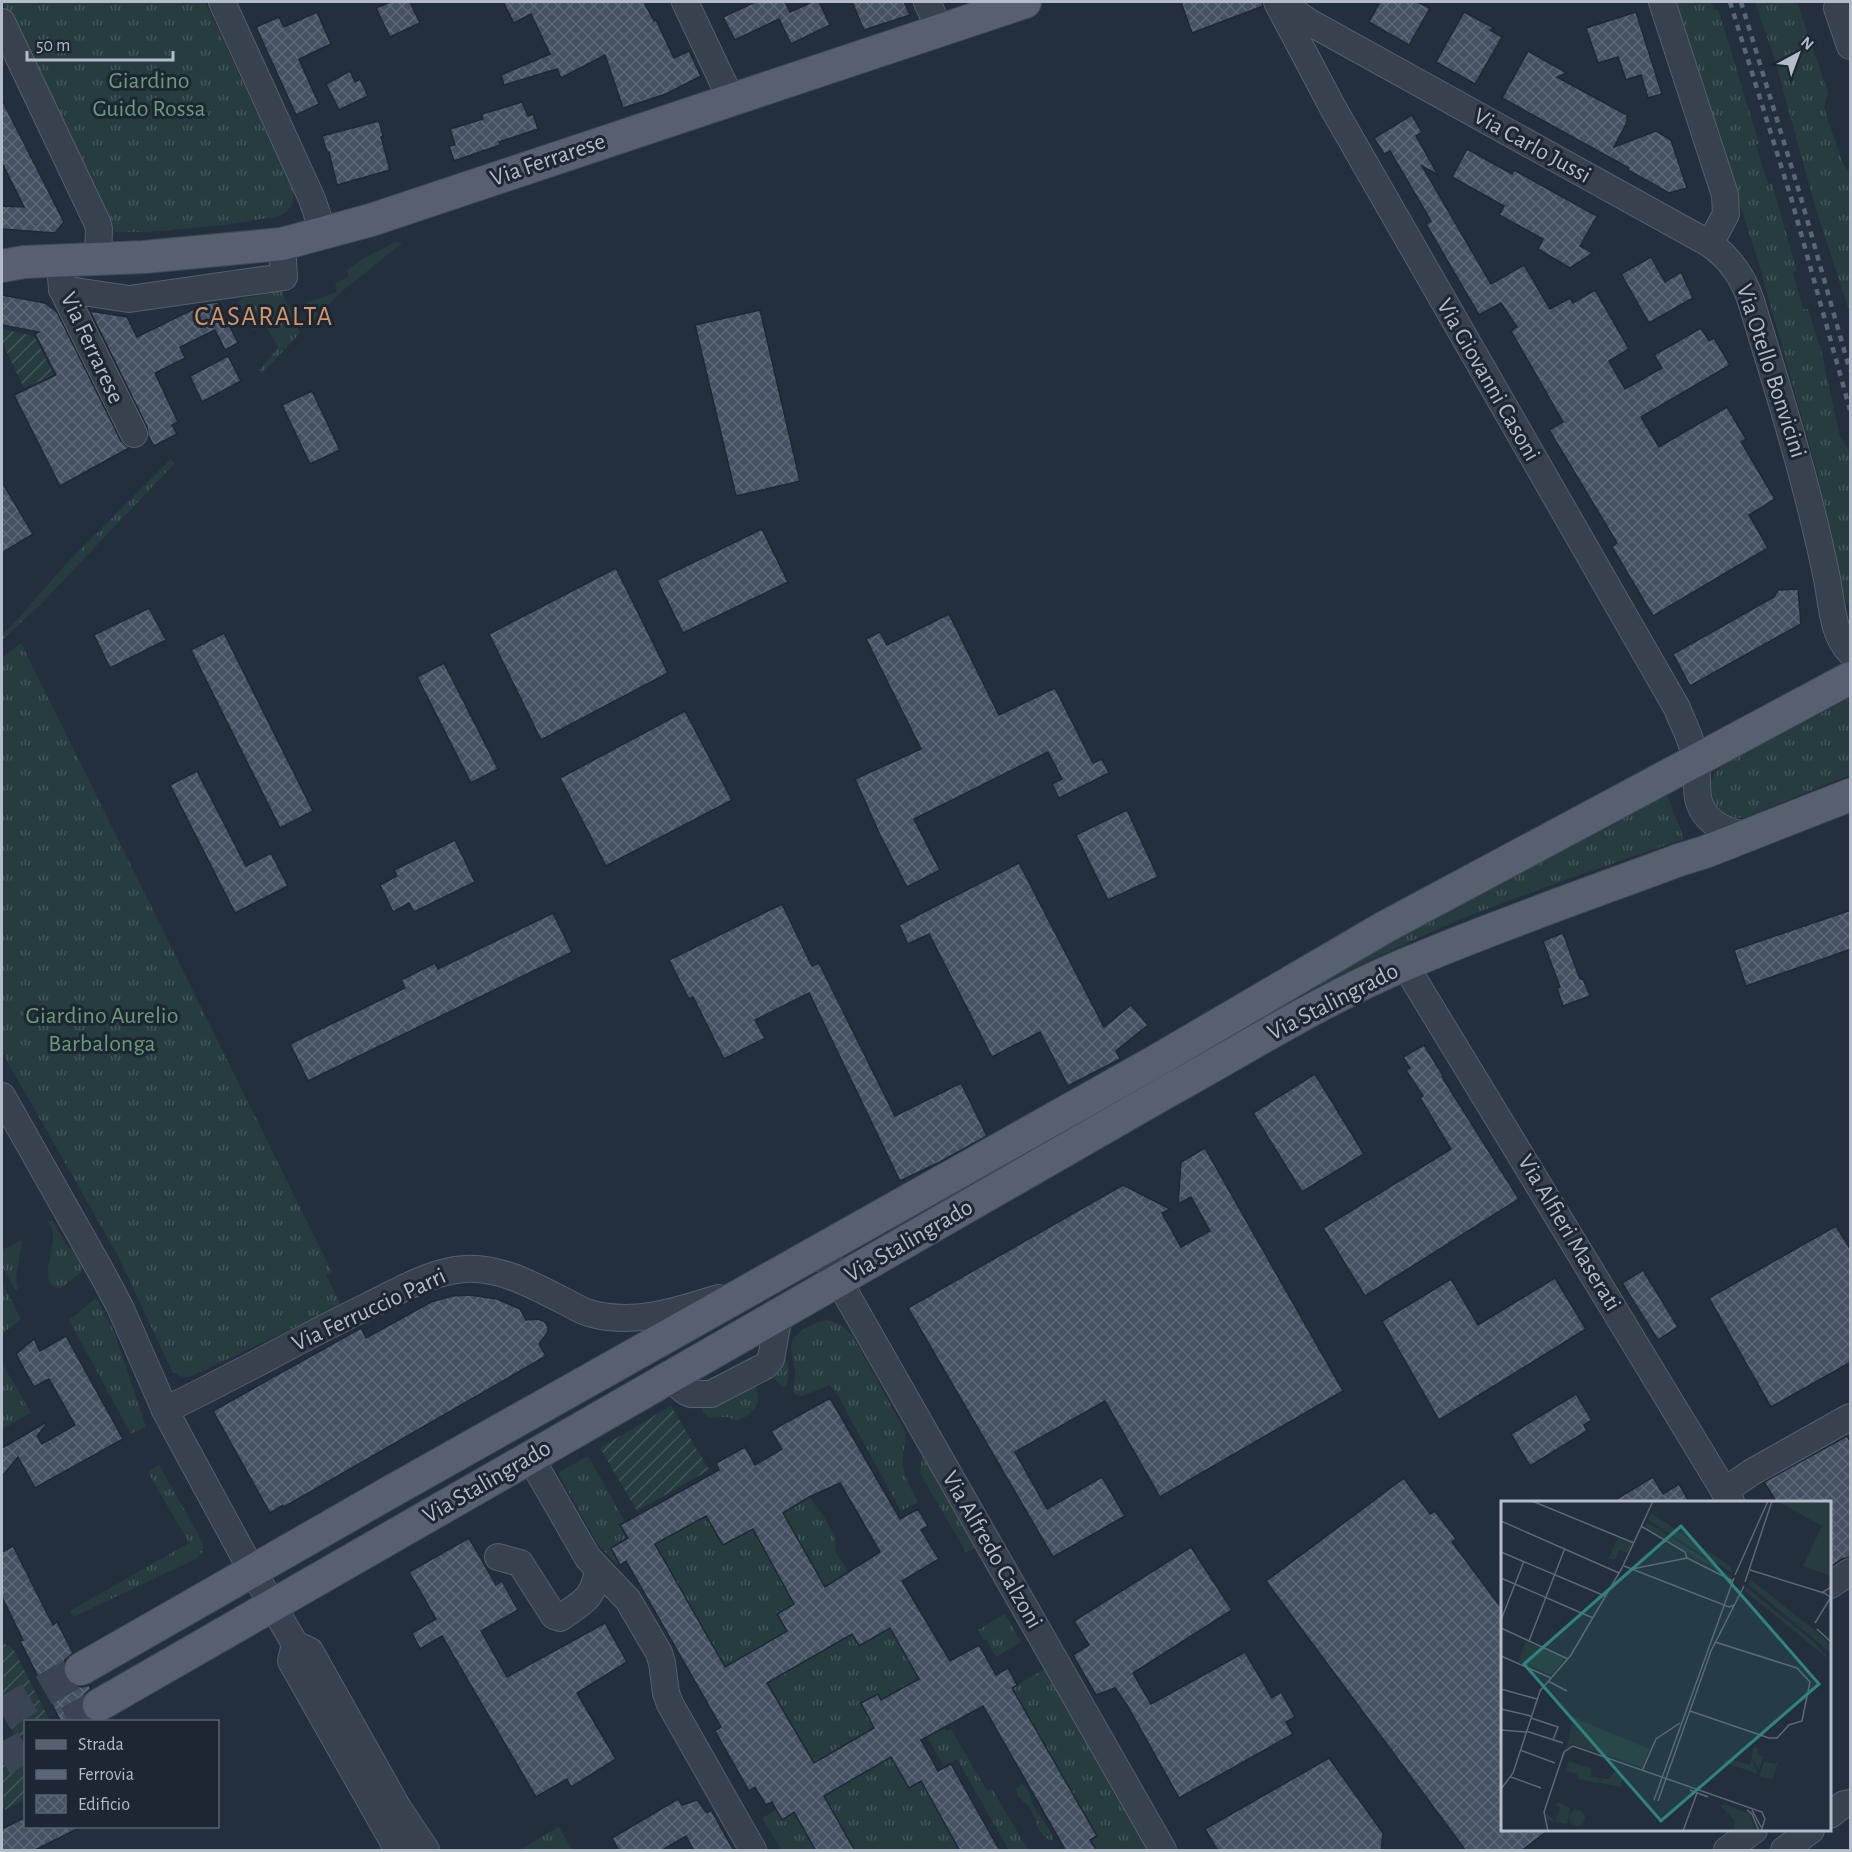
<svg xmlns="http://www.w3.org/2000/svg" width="1852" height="1852" font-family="'Alegreya Sans',sans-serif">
	<defs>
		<pattern id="grass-tufts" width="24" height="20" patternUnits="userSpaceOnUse" patternTransform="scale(1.5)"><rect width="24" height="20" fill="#263c3f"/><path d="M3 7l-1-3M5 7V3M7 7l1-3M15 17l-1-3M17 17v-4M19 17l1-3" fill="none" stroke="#435659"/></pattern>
		<pattern id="garden-furrows" width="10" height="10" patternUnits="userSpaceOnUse" patternTransform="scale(1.5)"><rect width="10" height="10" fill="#263c3f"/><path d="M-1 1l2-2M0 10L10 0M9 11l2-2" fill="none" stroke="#435659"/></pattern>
		<pattern id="building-cross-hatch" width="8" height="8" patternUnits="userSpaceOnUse" patternTransform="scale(1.5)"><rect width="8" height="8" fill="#455162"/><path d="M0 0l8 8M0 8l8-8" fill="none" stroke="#5d6877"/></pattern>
	</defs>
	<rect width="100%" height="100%" fill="#242f3e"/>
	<!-- grass -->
	<g fill="url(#grass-tufts)">
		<path d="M2 2H205L293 190C296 204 288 213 275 217L224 225 148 232H115Z"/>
		<polygon points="1676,2 1711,2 1714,10 1718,9 1759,143 1756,145 1768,184 1772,183 1797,271 1793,273 1803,309 1808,309 1821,350 1840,437 1848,449 1850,459 1850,605 1849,606 1846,602 1817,471 1759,264"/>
		<polygon points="1755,2 1797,2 1828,93 1824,108 1843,164 1850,174 1850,313 1817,213 1774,57"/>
		<polygon points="396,242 402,243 341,292 313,320 306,303 337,292 335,284 349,276 347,270 364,258"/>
		<polygon points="277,280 300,333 262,374 259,370 278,348 267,327 253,329 238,301 243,298 269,294 267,282"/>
		<polygon points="171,459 175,463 39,606 2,640 2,634 13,624 68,562"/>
		<path d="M21 643 332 1272 326 1275 341 1305 192 1376C182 1378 178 1377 171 1369L118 1256 2 1052V658Z"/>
		<path d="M1850 698V775L1746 817C1713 824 1696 787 1723 765Z"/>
		<path d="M1667 795 1684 839C1612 864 1539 888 1469 916 1396 946 1327 981 1259 1018L1287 996 1514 873Z"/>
		<path d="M52 1220 69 1249 72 1248 83 1266 81 1272 61 1288C37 1289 54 1249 53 1236 53 1231 50 1226 48 1222Z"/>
		<polygon points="22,1240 16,1278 18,1289 15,1290 2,1266 2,1250"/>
		<polygon points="2,1283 21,1319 2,1334"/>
		<polygon points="95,1299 98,1301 115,1334 146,1427 131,1434 69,1320"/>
		<path d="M826 1320C839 1322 845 1327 853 1337L905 1431C907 1440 904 1447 903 1455 901 1472 910 1487 918 1502L901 1511 835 1390 830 1385 802 1396 794 1394C792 1386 796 1379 795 1371 794 1363 791 1355 791 1348 791 1332 814 1323 826 1320Z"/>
		<polygon points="783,1347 789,1369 787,1384 783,1388 771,1375"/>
		<polygon points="3,1365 31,1413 2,1429 2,1366"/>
		<polygon points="754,1385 757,1388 758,1402 755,1408 747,1416 736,1421 728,1417 710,1418 703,1413 702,1406 692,1409 687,1404"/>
		<polygon points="588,1456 625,1522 621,1525 628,1538 611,1548 620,1565 616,1564 597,1543 558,1473"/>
		<polygon points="922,1456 975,1548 966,1552 920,1473"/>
		<path d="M159 1465 203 1543C204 1551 202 1554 196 1559L73 1617 70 1611 189 1543 148 1472Z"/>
		<polygon points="809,1497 824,1517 835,1537 836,1553 849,1573 825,1587 783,1513"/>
		<polygon points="706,1516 723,1545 753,1529 794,1604 787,1631 725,1667 655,1544"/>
		<polygon points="1005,1614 1021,1642 996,1657 986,1639 984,1640 978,1630"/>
		<polygon points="890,1628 919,1679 881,1700 878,1694 861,1703 874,1728 814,1763 767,1683 852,1634 860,1645"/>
		<polygon points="1046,1668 1151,1850 1097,1850 1012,1688"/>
		<polygon points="936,1713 946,1731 951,1729 987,1791 992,1789 1028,1850 1009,1850 957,1759 944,1766 919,1723"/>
		<polygon points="891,1757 921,1781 960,1850 855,1850 824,1796"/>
		<path d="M1022 1784C1032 1792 1030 1802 1036 1811 1042 1820 1052 1829 1053 1840 1038 1839 1038 1822 1032 1811 1028 1805 1023 1801 1018 1797L1016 1788Z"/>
		<polygon points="776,1810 782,1819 794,1812 816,1850 781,1850 762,1818"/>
		<polygon points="559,1827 572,1850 520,1850 558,1827"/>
	</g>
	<!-- garden -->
	<g fill="url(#garden-furrows)">
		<polygon points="2,329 34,336 54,375 24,388 2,342"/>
		<polygon points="671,1406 709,1470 637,1511 600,1448"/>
		<polygon points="2,1642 13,1649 16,1654 50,1721 26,1722 25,1734 16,1739 2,1709"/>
		<polygon points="14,1748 25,1770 25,1799 5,1810 2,1805 2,1754"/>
	</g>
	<!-- building -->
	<g fill="url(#building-cross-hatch)" stroke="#1f2835" stroke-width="1.5" fill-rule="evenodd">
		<polygon points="390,2 410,2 420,23 390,37 376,8"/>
		<polygon points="503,2 644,2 654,21 656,20 674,58 689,51 701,76 666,94 623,108 605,55 561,78 557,69 504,85 501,75 550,54 531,14 514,23"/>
		<polygon points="755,2 785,2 790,12 812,2 819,2 830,25 791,44 779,19 735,40 723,17"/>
		<polygon points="852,2 904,2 910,15 864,30"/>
		<polygon points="1181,2 1262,2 1263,6 1192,33"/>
		<polygon points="1380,2 1417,2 1430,8 1409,45 1369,22"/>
		<polygon points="317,12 331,44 299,59 319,104 296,115 256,27 279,17 284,27"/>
		<polygon points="1464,12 1494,28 1490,30 1502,37 1475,84 1436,62"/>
		<polygon points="1636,12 1662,94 1648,98 1641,75 1626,80 1618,57 1598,63 1586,28"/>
		<polygon points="1528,51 1567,73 1557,77 1627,115 1627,122 1614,147 1656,131 1671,140 1687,188 1669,193 1628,170 1629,168 1502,98"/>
		<polygon points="350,71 355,82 360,79 368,96 339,110 326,84"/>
		<polygon points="2,100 64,222 55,233 2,229 2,206 24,207 2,163"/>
		<polygon points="522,102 528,116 533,114 538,129 499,142 500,145 454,161 449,146 455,145 450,129 483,119 482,114"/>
		<polygon points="1412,115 1422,132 1416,136 1438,175 1422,166 1491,284 1524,265 1550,309 1570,298 1573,303 1595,290 1629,349 1609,361 1625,389 1662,368 1654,355 1701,328 1709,341 1714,338 1730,365 1641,417 1659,447 1727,407 1746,439 1741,442 1775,499 1749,515 1768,548 1653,616 1612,547 1617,543 1549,430 1563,422 1511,331 1517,327 1501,303 1479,315 1426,224 1431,221 1390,151 1384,154 1374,138"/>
		<polygon points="379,121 383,136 381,137 390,170 337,185 329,152 327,152 322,136"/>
		<polygon points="1467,149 1512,174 1514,170 1597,216 1580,246 1593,253 1570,268 1538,249 1543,239 1499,215 1504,206 1452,177"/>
		<polygon points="1651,257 1665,282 1681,272 1693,298 1649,323 1621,274"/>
		<polygon points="2,295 45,303 57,312 121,441 129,448 60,486 14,395 56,375 35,334 39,332 2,325"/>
		<polygon points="218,302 238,343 225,350 215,330 180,347 185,358 155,373 178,422 172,425 177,434 154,446 149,437 148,438 147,427 90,311 127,317 137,337 204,304"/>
		<polygon points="760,310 800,481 736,496 695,325"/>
		<polygon points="228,356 241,381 202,402 190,376"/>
		<polygon points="312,391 340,450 310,464 282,405"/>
		<polygon points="2,482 33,534 2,553"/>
		<polygon points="762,529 788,582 683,633 657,580"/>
		<polygon points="616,568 668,673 541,740 489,634"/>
		<polygon points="1798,589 1801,624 1690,686 1673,654 1774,597 1778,590"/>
		<polygon points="149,608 166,640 110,668 94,635"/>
		<polygon points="949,614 999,715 1055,688 1093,763 1102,759 1109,773 1059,798 1052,784 1062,779 1048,752 914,819 940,870 907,887 880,835 855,779 921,749 866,639 880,632 887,645"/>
		<polygon points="224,633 313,811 280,828 191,650"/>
		<polygon points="444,663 498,769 471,783 417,677"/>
		<polygon points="685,711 732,800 606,866 560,778"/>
		<polygon points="197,771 246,866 271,853 288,886 235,913 170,785"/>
		<polygon points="1127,810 1158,877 1108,900 1076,835"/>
		<polygon points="455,840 475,882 414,912 409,903 393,912 380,885 397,876 394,870"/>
		<polygon points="1019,863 1104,1027 1131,1005 1148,1025 1116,1051 1120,1059 1068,1086 1040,1032 992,1057 929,934 908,944 899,925"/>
		<polygon points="782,904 812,966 819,963 895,1116 961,1083 987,1136 940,1162 900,1181 809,993 755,1020 765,1038 724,1059 693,997 689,999 669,960"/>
		<polygon points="1851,910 1851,949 1746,986 1734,950"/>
		<polygon points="553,913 572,952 308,1081 290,1044 405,988 401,980 435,963 438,969"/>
		<polygon points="1563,933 1580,979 1583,979 1590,996 1563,1006 1557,988 1560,987 1543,941"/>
		<polygon points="1424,1045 1444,1077 1442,1077 1519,1199 1365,1296 1323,1228 1451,1149 1420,1098 1423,1096 1406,1070 1410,1068 1403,1057"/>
		<polygon points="1315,1074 1364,1154 1302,1192 1253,1113"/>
		<polygon points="1205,1148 1343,1391 1160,1497 1105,1401 1015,1452 1047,1509 1102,1477 1125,1516 1053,1557 908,1308 1123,1185 1170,1209 1162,1213 1181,1247 1210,1231 1191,1197 1178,1204 1181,1162"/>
		<polygon points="1836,1226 1851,1250 1851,1362 1771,1407 1709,1298"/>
		<polygon points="1643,1270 1678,1327 1658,1340 1622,1283"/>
		<polygon points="1555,1278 1586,1329 1439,1420 1382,1321 1451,1279 1478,1325"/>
		<polygon points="470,1295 497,1299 520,1309 526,1320 538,1319 545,1322 548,1327 548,1332 539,1344 546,1356 284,1507 283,1505 270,1513 213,1411 361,1328 366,1338 431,1302 452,1296"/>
		<polygon points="66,1336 123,1439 35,1488 18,1457 2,1476 2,1448 45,1423 46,1425 37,1436 42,1444 75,1425 49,1379 34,1387 16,1354 34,1339 40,1351"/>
		<polygon points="1576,1394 1592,1420 1584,1425 1587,1431 1530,1466 1511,1434"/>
		<path d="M830 1398 900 1519 918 1509 928 1526 921 1530 939 1559 902 1581 950 1661 979 1645 996 1675 1008 1668 1017 1685 1012 1688 1097 1836 1090 1840 1097 1851H1066L983 1706 921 1740 938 1771 951 1764 1000 1851H960L921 1781 909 1788 891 1757 824 1796 855 1851H816L794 1812 782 1820 772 1802 766 1805 755 1787 749 1791 715 1731 721 1727 626 1561 620 1565 611 1548 628 1538 620 1525 719 1470 716 1463 745 1447 755 1465 782 1449 771 1431ZM840 1483 880 1552 825 1587 783 1513 809 1497ZM706 1516 723 1545 753 1529 794 1604 777 1614 787 1631 725 1667 655 1544ZM890 1628 919 1679 881 1700 878 1694 861 1703 874 1728 814 1763 767 1683 852 1634 859 1646Z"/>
		<polygon points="1847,1436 1851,1443 1851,1557 1842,1559 1830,1567 1830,1503 1777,1503 1764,1482"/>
		<polygon points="1653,1477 1663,1494 1679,1484 1690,1503 1610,1503"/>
		<polygon points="1404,1478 1430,1514 1435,1511 1456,1539 1452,1542 1503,1610 1503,1830 1549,1830 1521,1851 1466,1851 1266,1581"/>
		<polygon points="469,1538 496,1585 502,1581 518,1610 481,1631 507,1677 605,1623 627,1662 577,1693 616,1759 571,1787 567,1779 536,1797 442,1636 420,1649 412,1633 436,1619 409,1572"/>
		<polygon points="13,1546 53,1625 57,1622 73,1653 65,1660 63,1668 65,1677 72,1685 82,1687 89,1685 91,1689 84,1695 81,1706 84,1714 93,1722 61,1722 20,1641 23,1640 2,1597 2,1552"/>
		<polygon points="1191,1547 1232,1610 1133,1673 1151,1704 1245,1652 1272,1698 1281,1692 1295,1717 1286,1722 1293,1734 1179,1798 1127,1705 1115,1688 1096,1695 1073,1655 1089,1645 1074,1621"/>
		<polygon points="1329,1758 1383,1833 1381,1851 1218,1851 1205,1829"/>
		<polygon points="678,1799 682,1805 697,1800 707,1813 711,1810 734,1851 694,1851 686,1836 661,1851 619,1851 612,1838"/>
		<polygon points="26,1817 26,1827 81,1827 33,1851 2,1851 2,1829"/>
	</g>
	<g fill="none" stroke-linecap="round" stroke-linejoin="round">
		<!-- major-tunnel -->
		<g stroke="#3a4453" stroke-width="32" stroke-dasharray="32 16" stroke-linecap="butt">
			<polyline points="2,1714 81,1669"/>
			<polyline points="69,1722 99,1705"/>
			<polyline points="2,1760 26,1746"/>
		</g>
		<!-- minor casing -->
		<g stroke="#565f6c" stroke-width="28">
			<g id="minor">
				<polyline points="222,2 312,199 324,234"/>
				<polyline points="685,2 731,99"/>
				<polyline points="927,2 940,30"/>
				<path d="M1277 2 1333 108 1677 708C1683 724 1692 740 1695 756 1698 770 1696 785 1698 798 1703 822 1726 832 1747 835"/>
				<path d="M1280 2 1309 22 1710 244C1731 259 1743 277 1751 301 1779 393 1808 485 1827 579 1832 603 1832 634 1850 652"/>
				<polyline points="1662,2 1725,195 1726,214 1710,244"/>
				<polyline points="1837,8 1850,46"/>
				<polyline points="2,22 97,222 99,229 98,258"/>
				<polyline points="61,277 62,289 134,434"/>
				<polyline points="62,289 129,299 284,277 282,244"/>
				<polyline points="1405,965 1731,1502"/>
				<polyline points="2,1096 103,1275 120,1307 165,1410 181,1440 244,1556 295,1644 310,1651 398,1808 426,1850"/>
				<polyline points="821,1250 1163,1850"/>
				<polyline points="669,1378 686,1392 691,1394 711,1394 765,1366 771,1359 779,1315"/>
				<path d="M165 1410C234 1377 300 1339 368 1306 399 1291 431 1271 465 1269 499 1267 531 1284 560 1299 569 1303 579 1310 589 1313 632 1326 677 1311 718 1298"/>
				<polyline points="530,1457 588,1558 628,1600 659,1653 662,1663 666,1693 670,1704 753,1850"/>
				<polyline points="1724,1491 1752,1472 1850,1417"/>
				<path d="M498 1557 520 1563 554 1616 560 1618C584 1601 593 1600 598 1569"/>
				<polyline points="1830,1585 1850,1572"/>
				<polyline points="295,1644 291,1661 398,1850"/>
				<polyline points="1830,1815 1844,1804 1850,1803"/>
				<polyline points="1727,1850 1754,1830"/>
				<polyline points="1784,1850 1811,1830"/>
			</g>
		</g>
		<!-- major casing -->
		<g stroke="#414a57" stroke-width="34">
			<g id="major">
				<polyline points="2,266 24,262 144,257 282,244 371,220 1025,2"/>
				<polyline points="81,1669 392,1491 1156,1061 1385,927 1850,678"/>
				<path d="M99 1705 1168 1091C1246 1048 1323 999 1406 964 1495 926 1588 894 1679 860L1705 852 1850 795"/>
			</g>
		</g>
		<!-- minor -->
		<use href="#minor" stroke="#38414e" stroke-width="26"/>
		<!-- major -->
		<use href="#major" stroke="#56606e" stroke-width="32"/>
		<!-- rail -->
		<g stroke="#5a6575" stroke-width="4.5" stroke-dasharray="6 6" stroke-linecap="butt">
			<polyline points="1730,2 1792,201 1850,410"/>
			<polyline points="1741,2 1801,198 1850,371"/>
		</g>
	</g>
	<g text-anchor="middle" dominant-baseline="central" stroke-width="6" stroke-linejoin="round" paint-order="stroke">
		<!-- park labels -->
		<g font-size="24" fill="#6b9a76" stroke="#1d2633">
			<text x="149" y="81">Giardino<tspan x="149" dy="28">Guido Rossa</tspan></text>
			<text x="102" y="1016">Giardino Aurelio<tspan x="102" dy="28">Barbalonga</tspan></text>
		</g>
		<!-- street labels -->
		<g font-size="24" fill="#b4bcc9" stroke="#1d2633">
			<text transform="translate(1532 146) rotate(29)">Via Carlo Jussi</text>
			<text transform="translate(548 160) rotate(-19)">Via Ferrarese</text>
			<text transform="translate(92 348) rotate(65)">Via Ferrarese</text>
			<text transform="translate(1771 371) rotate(72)">Via Otello Bonvicini</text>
			<text transform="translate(1488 380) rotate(60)">Via Giovanni Casoni</text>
			<text transform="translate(1333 1002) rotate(-27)">Via Stalingrado</text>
			<text transform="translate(1569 1233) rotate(59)">Via Alfieri Maserati</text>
			<text transform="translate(909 1241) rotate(-30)">Via Stalingrado</text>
			<text transform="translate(369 1310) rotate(-25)">Via Ferruccio Parri</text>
			<text transform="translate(487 1482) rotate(-30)">Via Stalingrado</text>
			<text transform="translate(992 1550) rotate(60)">Via Alfredo Calzoni</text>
		</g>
		<!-- quarter labels -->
		<g font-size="27" letter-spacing="1.5" fill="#d59563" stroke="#1d2633">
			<text x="264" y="316">CASARALTA</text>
		</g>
	</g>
	<!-- overview -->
	<g transform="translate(1501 1501)">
		<rect width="330" height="330" fill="#242f3e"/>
		<path d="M276 0H330V75L302 65 321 25ZM150 12 229 65 232 73 147 19ZM146 21 231 75 230 78 144 25ZM117 37 131 42 127 52 118 49 114 59 107 58ZM249 78 317 132 330 144V152L247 83ZM245 86 313 141 330 160 244 90ZM25 140 62 157 63 159 50 174 17 160ZM72 216 148 248 141 266 71 243 58 262 67 242ZM253 246 257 247 256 253 262 256 258 269 251 258 257 273 222 261 225 258 249 264ZM279 255 271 279 258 275 263 261 275 263ZM68 260 91 268 90 276 99 277 98 282 77 278 76 273 65 270ZM114 270 122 273 120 286 99 282 100 277 107 278ZM58 301 69 307 66 323 46 319 45 312 54 320 59 306 54 304ZM223 303 249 313 255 330H233L234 320 219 304ZM68 317a8 8 0 1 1 16 0a8 8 0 1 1-16 0Z" fill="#263c3f"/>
		<path fill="none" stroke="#5e6776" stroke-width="1.5" d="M31 0 133 42M0 20 118 72M140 25 184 51 186 57 232 80M0 51 104 95M123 65 228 106 233 104M131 68 186 57M249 69 323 92M234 74 267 0M0 77 92 117M244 81 271 0M329 96 322 91 330 86M0 119 23 60M314 122 330 96M0 127 67 158M316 128 330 141M28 140 64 47M0 155 50 177M47 180 66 190M0 188 36 198M0 208 30 215M189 210 268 237H276L288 224 301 220 309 181 296 167 214 141M30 217 57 226 52 239M0 229 25 231M25 230 62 242M19 249 54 262M141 270 155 238 179 222M10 276 40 287M0 288 12 272 39 190 70 154 121 67 152 0M189 289 207 296M153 299 233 77M157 300 210 150 243 85M246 309 251 313 258 330M251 309 260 326M47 330 43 311 63 251 72 245 261 311 264 318 260 330M182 330 196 292"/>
		<path fill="#308480" fill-opacity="0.15" stroke="#308480" stroke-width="3" d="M180 25 318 183 160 320 23 163Z"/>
		<rect width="330" height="330" fill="none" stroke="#b4bcc9" stroke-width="3"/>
	</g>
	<!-- border -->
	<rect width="1852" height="1852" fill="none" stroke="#b4bcc9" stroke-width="6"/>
	<!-- legend -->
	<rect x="24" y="1720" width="195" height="108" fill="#1d2633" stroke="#59626f" stroke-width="1.5"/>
	<rect x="36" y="1740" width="30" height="9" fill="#56606e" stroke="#59626f" stroke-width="1.5"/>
	<text x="78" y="1750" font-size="18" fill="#b4bcc9">Strada</text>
	<rect x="36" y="1770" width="30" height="9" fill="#5a6575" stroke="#59626f" stroke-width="1.5"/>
	<text x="78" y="1780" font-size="18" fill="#b4bcc9">Ferrovia</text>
	<rect x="36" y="1795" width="30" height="18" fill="url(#building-cross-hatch)" stroke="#59626f" stroke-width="1.5"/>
	<text x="78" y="1810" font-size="18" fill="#b4bcc9">Edificio</text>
	<!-- north arrow -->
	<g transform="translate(1798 54) rotate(41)" stroke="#1d2633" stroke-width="4.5" paint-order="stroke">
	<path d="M0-4.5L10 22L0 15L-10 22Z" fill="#b4bcc9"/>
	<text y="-9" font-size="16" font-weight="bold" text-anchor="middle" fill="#b4bcc9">N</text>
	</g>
	<!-- scale -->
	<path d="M27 51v9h146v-9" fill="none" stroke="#b4bcc9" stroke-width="3"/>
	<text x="36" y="51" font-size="18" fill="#b4bcc9" stroke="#1d2633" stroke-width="4.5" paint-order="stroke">50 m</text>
</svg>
